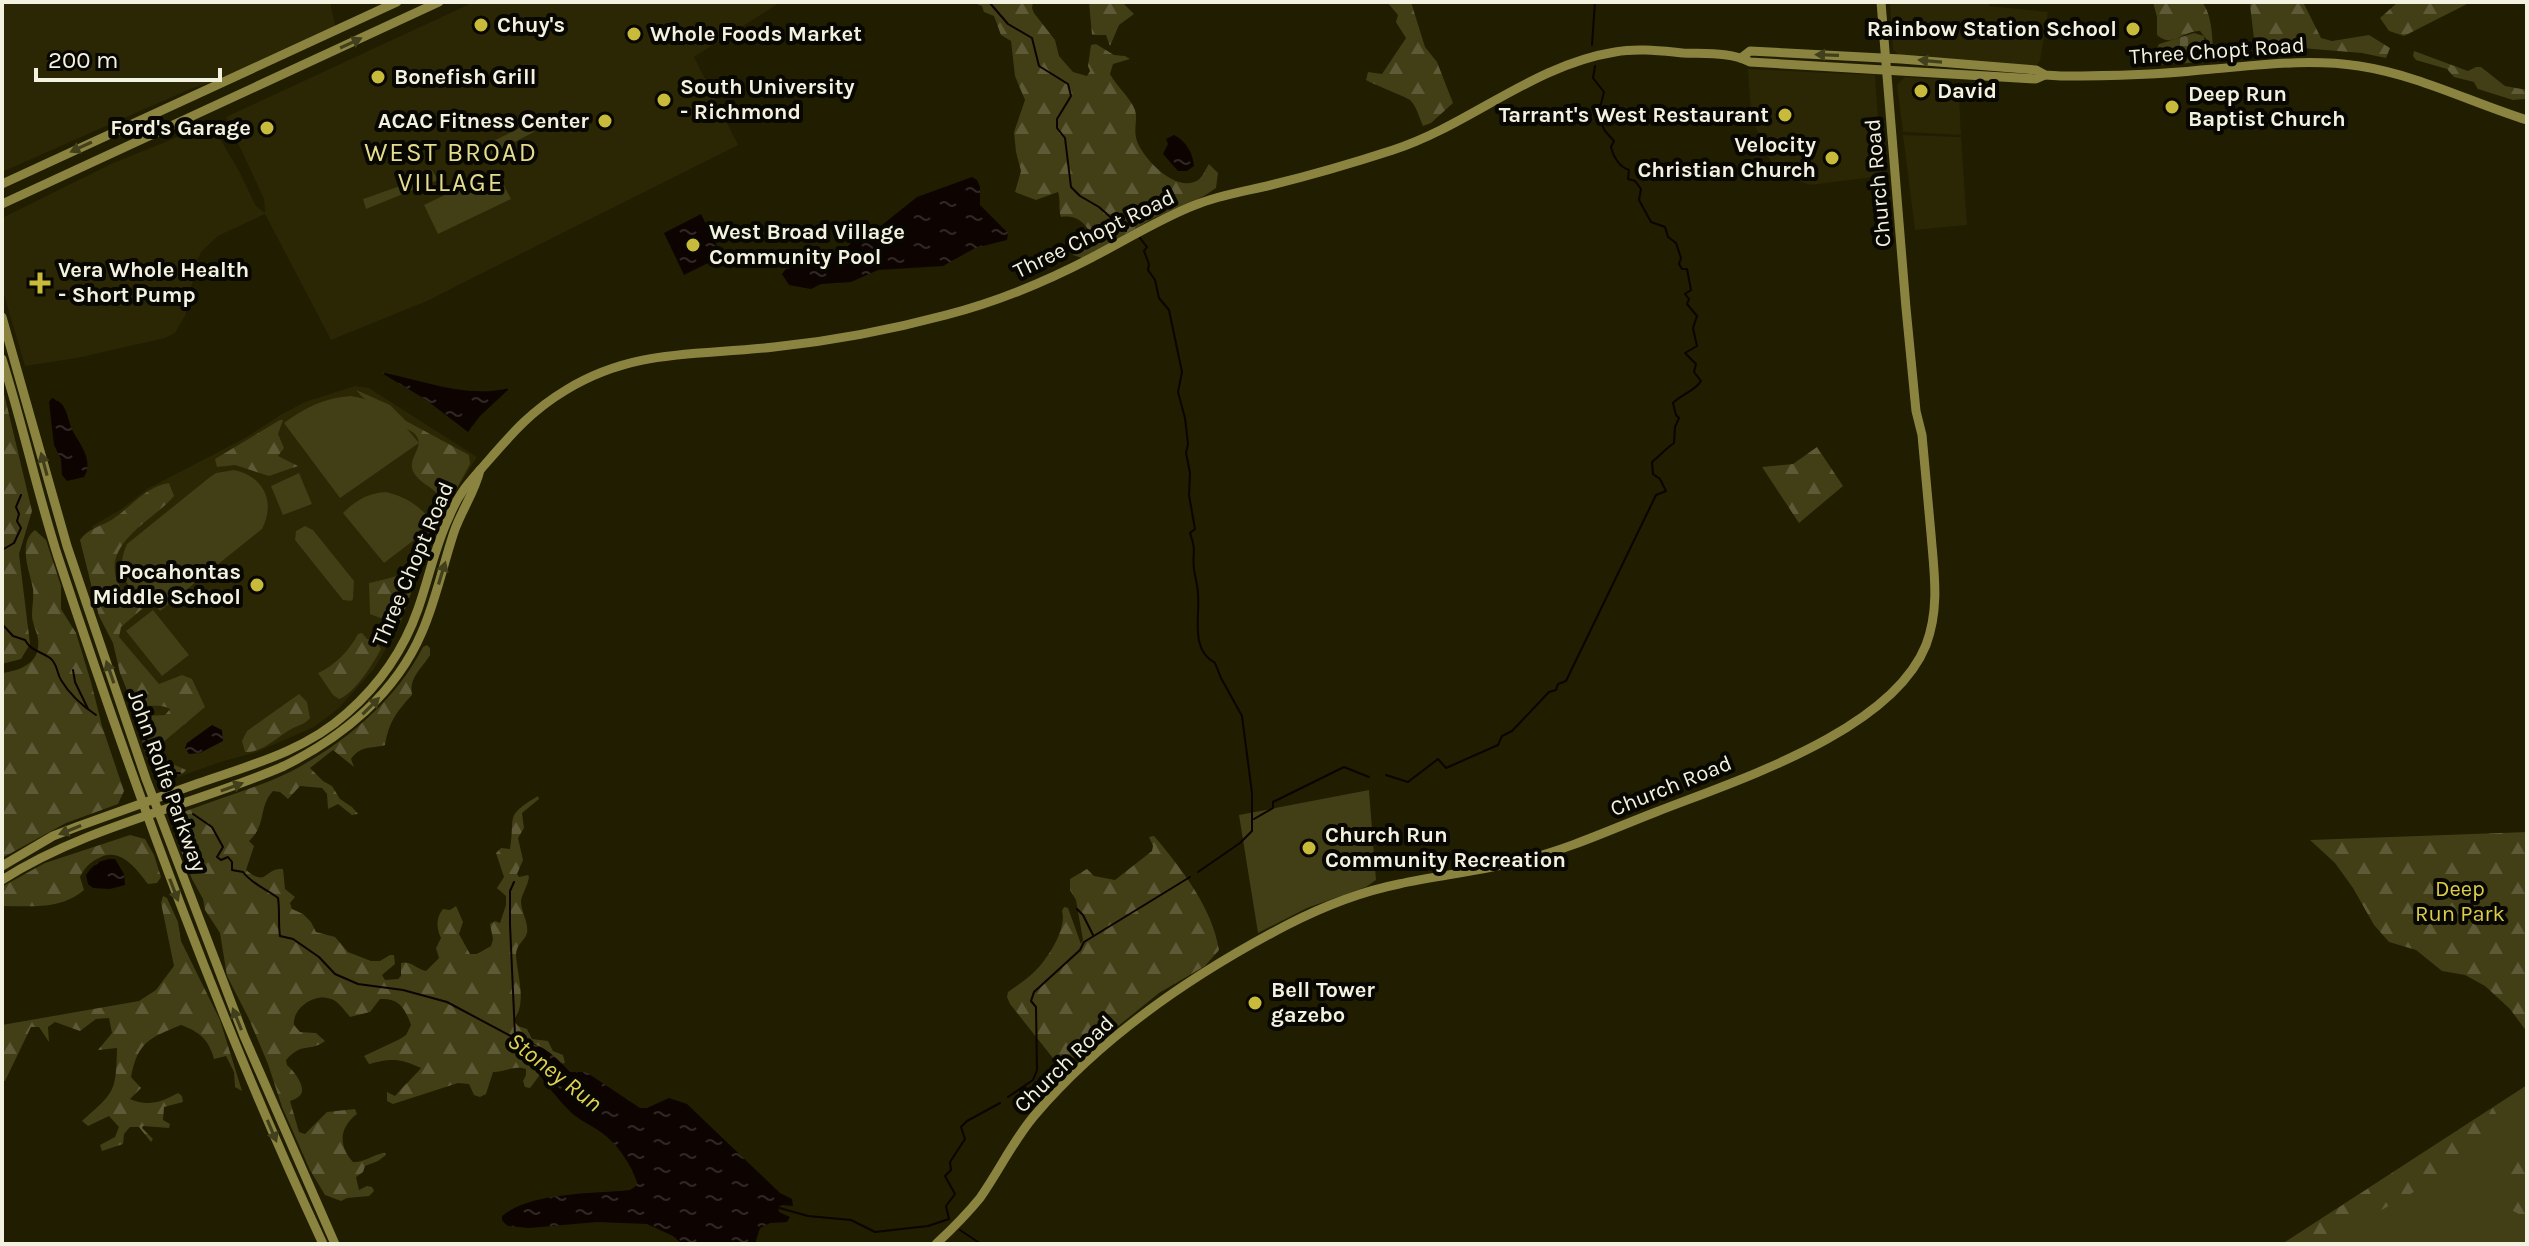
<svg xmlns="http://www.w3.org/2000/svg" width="2529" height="1246" font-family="Karla,sans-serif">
	<defs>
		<pattern id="forest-firs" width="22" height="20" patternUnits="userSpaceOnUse" patternTransform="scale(2)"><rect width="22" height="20" fill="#423e15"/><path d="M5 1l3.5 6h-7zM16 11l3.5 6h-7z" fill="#5e5a37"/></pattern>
		<pattern id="cemetery-stones" width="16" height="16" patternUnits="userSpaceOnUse" patternTransform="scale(2)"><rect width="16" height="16" fill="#423e15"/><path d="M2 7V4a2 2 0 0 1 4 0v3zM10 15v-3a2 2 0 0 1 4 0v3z" fill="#5e5a37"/></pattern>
		<pattern id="water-ripples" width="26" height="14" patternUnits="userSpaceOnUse" patternTransform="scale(2)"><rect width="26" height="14" fill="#0d0300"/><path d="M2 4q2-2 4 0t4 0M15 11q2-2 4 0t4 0" fill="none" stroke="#312825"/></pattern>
	</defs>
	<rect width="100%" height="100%" fill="#201d00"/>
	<!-- built -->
	<g fill="#2b2604">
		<polygon points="2,2 330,2 336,30 252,69 190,89 2,172"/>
		<polygon points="474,2 781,2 694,57 738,145 427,301 331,340 265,214 218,236 201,252 197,261 185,316 175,333 165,338 77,358 25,366 2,288 2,218 111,164 207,125 216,132 239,171 256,206 265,213 264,199 226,117"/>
		<polygon points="1890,2 1989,2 1989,6 2048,12 2040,61 2036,66 1899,55 1893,50"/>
		<polygon points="1748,69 1875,75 1882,176 1810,185 1780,174 1762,148 1751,112"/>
		<polygon points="1905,77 1947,80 1959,96 1961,135 1903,132 1897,85"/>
		<polygon points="1903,135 1961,137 1967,225 1915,230"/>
		<polygon points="355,386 369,388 477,457 444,510 417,575 401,623 374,669 338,709 314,727 257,752 224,761 175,778 158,772 126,686 94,549 92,526 120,510 147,489 245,438 282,414 305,402"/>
	</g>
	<!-- green -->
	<g fill="#423e15">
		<polygon points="530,123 534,132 470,165 465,155"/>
		<polygon points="432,170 438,180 366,209 363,199 403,185"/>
		<polygon points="496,170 511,199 438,234 424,205"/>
		<path d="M351 396C381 400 401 421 419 443L340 498 284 423C306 407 324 398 351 396Z"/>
		<path d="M234 470C264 476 276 502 262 529L160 611 155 605 157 602C127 596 114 571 127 544L210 477 216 473Z"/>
		<polygon points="299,473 312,504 283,515 271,486"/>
		<path d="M386 492C408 497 420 507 435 524L384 563 343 513C356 500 368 493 386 492Z"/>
		<polygon points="305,526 313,530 354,581 353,599 351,601 343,600 295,540 296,531"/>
		<polygon points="153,610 189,655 162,676 126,631"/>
		<polygon points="1369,790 1376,880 1366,887 1307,908 1258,933 1239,815"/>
		<polygon points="2527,1085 2527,1244 2282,1244"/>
	</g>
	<!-- forest -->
	<g fill="url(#forest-firs)">
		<path d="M973 2H1033L1032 8 1034 13 1055 40 1059 56 1073 72 1087 76 1090 71 1088 66 1091 45 1096 44 1114 55 1125 56 1130 59 1113 64 1110 74C1117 87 1130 97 1135 110 1138 120 1133 130 1137 141 1143 158 1173 190 1194 182 1203 179 1204 171 1209 164L1218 173 1216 188 1204 196 1152 219 1089 255 1082 258 1073 255 1074 250 1089 238 1090 232C1083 221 1075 215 1061 217 1058 209 1061 201 1058 192L1036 200 1015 192 1021 171 1016 152 1014 132 1025 100 1015 76 1011 41 1001 35 994 16 984 12 982 6Z"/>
		<polygon points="1089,2 1122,2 1134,14 1119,25 1110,46 1106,35 1092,35"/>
		<path d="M1387 2H1411L1425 47 1437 62 1453 103 1431 123 1423 126C1419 117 1417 107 1410 100 1406 97 1375 85 1366 80L1368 72 1382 74 1406 38 1396 22 1398 15Z"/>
		<path d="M2153 2H2202C2213 16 2212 40 2214 58L2210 60 2207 40 2200 31C2183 30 2173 49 2157 35V17Z"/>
		<polygon points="2252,2 2303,2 2321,38 2332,41 2369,35 2390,48 2386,58 2362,53 2301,48 2275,55 2264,54 2254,39 2250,5"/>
		<polygon points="2398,2 2471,2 2404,36 2389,31 2380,18"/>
		<polygon points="2414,51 2468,71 2476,67 2481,67 2505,86 2527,90 2527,101 2525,99 2513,100 2478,89 2474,82 2454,77 2447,69 2416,60 2413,56"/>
		<polygon points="2,385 32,511 19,554 30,644 21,659 2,664"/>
		<path d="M356 390 390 405 406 421 469 455 470 464 437 525 435 526V515L443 500C435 487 415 482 412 468 410 456 423 447 417 437 414 431 407 430 402 426 387 417 367 403 356 390Z"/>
		<polygon points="280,420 283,420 278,434 284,448 278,456 298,466 269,476 235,465 217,467 215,459"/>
		<polygon points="1817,447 1843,486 1799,523 1762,467 1793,464"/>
		<path d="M169 483 174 496C153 521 97 545 120 587 125 597 137 598 142 609L121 627 119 637 159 684 182 675 192 679 205 707 161 744C162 761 173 764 186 770L183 773 164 778C144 767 142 738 138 718L142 716 165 715 170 709C159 703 145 708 133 705L120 673 113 643 99 616 80 540C87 529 102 526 113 519 132 506 145 487 169 483Z"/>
		<path d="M35 530 46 540 61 586V609L76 633 91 682 102 726 124 791 118 804 66 823 2 858V673C21 670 41 663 38 639 37 631 32 623 32 615 32 606 34 598 33 589 30 572 17 543 35 530Z"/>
		<path d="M423 553H426L425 557 401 619 396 624 370 614 369 583C393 577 411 576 423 553Z"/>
		<path d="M362 633 367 639 376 641 381 649C373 664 354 694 339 699L333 695 318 673C334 666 350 650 358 634Z"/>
		<path d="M427 645 430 648V655C421 670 409 677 412 695 397 711 388 723 385 745 371 749 361 745 351 759L354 767 333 750 310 768 323 781 332 786 340 799 352 807 358 814 352 815 338 804 328 809 327 794 322 788 300 786 288 799 280 792 273 791C258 807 267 825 249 841L254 846 246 870C268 888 263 868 283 869L285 889 295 897 290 903 292 909 303 914 311 922 316 932 335 937 348 952 371 961H380L390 955H394L395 964 382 975 385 980 398 979 401 976V963C410 960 417 969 426 971L439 958 436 948 441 938C436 928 436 917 443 909L450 910 456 906 457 908 463 922 459 934 470 954H477L491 946 493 939 490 924 495 921 500 923 506 905V896L497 888 504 877 496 853 501 848 510 849C516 816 503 817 538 796L539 799 522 813 524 828 518 838 523 860 517 874 519 877 528 875 529 877C528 885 522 894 521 901 521 912 529 923 527 933 525 941 516 944 516 955 517 972 524 993 519 1010 518 1014 515 1017 514 1021L518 1026 527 1029 532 1039 548 1041 553 1051 563 1055 565 1063 539 1068V1076L530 1088 525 1087 523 1081 526 1075V1069C514 1065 505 1072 493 1072L486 1094 480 1097 474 1095 469 1084 458 1083 393 1104 387 1101V1092L395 1096C403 1086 412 1079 421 1068 400 1058 391 1058 369 1064L364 1056 400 1039 406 1035 411 1025C405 1008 399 998 380 999L370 1012 350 1017C345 1011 338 1001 331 999 314 992 292 1009 294 1025L300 1032 316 1033 325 1041C309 1053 303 1041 286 1060L287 1065C293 1070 306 1086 301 1094 300 1097 293 1100 290 1101L299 1132 305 1134 327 1112 355 1109 357 1114C339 1128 338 1145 353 1162 364 1163 373 1154 385 1153L386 1155 378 1161 365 1166 363 1172 356 1177 359 1190 367 1186 372 1187 374 1191 369 1196 347 1198 341 1201 325 1195 310 1170 282 1107 268 1064 249 1019 227 976 220 933 205 910 203 899 192 879 177 840 173 820 186 811C220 798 257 788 290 772 343 744 395 702 423 647Z"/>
		<path d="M299 694 307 702 310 718C305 724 300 725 293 728 276 737 265 752 245 752L242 741 247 731Z"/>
		<polygon points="2527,832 2527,1032 2510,1009 2485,986 2465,975 2442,971 2416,950 2389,942 2374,925 2353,888 2335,863 2310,840"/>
		<path d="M130 835 145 839 154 855 161 877 157 883 148 884C136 868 119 845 97 859 89 863 84 869 80 877L84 890C61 910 31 906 2 906V888L5 885 45 863Z"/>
		<path d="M1154 836C1181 868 1212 907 1219 950L1205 966 1159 993 1112 1031 1060 1067 1010 1004 1007 997 1008 992C1018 985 1029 978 1038 968 1049 956 1067 928 1062 911L1064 907 1068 908 1081 944 1083 940 1076 900 1070 890V879L1087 869 1094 876 1115 880 1152 851 1153 846 1149 837Z"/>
		<path d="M163 896 167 898 178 922 181 941 220 1020 242 1091 235 1087 234 1072 226 1056 214 1059C209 1040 200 1032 181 1025 150 1038 138 1041 131 1077L141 1088 130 1099C147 1107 162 1102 178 1093L182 1096 183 1102 164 1107 163 1120 170 1124 169 1128 143 1126 142 1128 153 1139 151 1142 139 1127H130L124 1134 123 1144 102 1151 100 1145 115 1137 119 1127 109 1116 88 1126 82 1121C115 1092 116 1092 117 1048L98 1050 112 1033 109 1018 96 1019 80 1031 55 1022 48 1027 49 1042 39 1027H31L5 1081H2V1025L139 1001 156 990 174 966 161 903Z"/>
		<polygon points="2493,1108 2499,1119 2492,1145 2487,1151 2369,1217 2323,1238 2308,1244 2282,1244"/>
		<path d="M2509 1135C2521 1138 2519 1155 2527 1163V1244H2515L2521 1215 2511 1210 2498 1211C2505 1194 2519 1163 2505 1148Z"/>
	</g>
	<!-- cemetery -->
	<polygon fill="url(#cemetery-stones)" points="2194,33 2204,36 2206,62 2155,65 2155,53 2159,44"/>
	<!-- water -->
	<g fill="url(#water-ripples)">
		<path d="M1174 135C1186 141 1193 153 1194 166L1187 171H1178L1163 154 1168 144 1166 139Z"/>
		<polygon points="972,177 977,180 980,187 980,205 1008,233 1007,240 975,248 943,266 878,270 851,282 821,284 811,289 789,285 782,274 786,269 825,260 841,253 855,239 882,225 917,197"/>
		<polygon points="701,214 722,256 684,275 664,233"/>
		<path d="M380 372C424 380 465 399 510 388L480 416 468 432 425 399Z"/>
		<path d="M52 398C70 404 66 421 75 435 83 448 93 463 84 477L67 481 62 475 61 459 54 445 49 402Z"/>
		<polygon points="212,725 222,730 223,741 200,753 189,754 185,748 187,743"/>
		<path d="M115 859 124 874 125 885 110 889 93 888 88 884 86 875C92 865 102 858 115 859Z"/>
		<path d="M519 1040C542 1043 555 1056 570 1072H586L640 1108H647L669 1098 687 1104 780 1193 792 1199 793 1206 782 1205 778 1207 779 1212 790 1217 787 1222 770 1223 760 1228 755 1244H682L673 1236 647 1224 597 1222 529 1228 507 1226 502 1220V1216C531 1192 592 1194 630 1190L636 1186 637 1182C631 1165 620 1148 606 1136 597 1128 584 1123 574 1115 558 1101 525 1059 519 1040Z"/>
	</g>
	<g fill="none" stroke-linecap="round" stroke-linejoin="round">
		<!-- stream -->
		<g stroke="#0d0300" stroke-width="2">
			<polyline points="989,2 1008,24 1032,38 1039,66 1068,84 1071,96 1057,119 1057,128 1065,138 1071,187 1080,196 1099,207 1126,231"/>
			<polyline points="1592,45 1595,2"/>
			<path d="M1140 238 1147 247 1144 251 1149 264 1148 270 1155 280 1159 298 1169 310 1182 372 1178 392 1185 418 1188 444 1186 453 1190 473 1189 495 1195 529 1190 533C1197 552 1192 552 1194 569 1195 578 1198 586 1198 594 1200 619 1190 649 1215 663L1221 678 1242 716 1252 793V831L1240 843 1198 872"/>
			<polyline points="2,550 14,543 21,528 17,521 19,514 16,507 21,495"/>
			<path d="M2 624 13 636 25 640C31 651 40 651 50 658 58 664 56 672 61 680 70 695 81 705 96 715"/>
			<polyline points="73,670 75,682 88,709"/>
			<polyline points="135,719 140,721 156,769 164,774 180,773"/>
			<path d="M1386 775 1408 782 1438 759 1446 768 1498 745 1502 736 1512 731 1549 692 1556 690 1558 684 1566 681 1656 495 1666 491 1660 479 1653 474 1652 462C1660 456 1665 449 1674 443L1675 427 1679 418 1676 415 1673 403C1682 394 1695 391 1701 381L1694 372 1696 364 1685 353 1697 346 1693 328 1697 316 1687 304 1689 299 1685 294 1691 290 1687 269H1682L1679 264 1681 258 1676 243 1668 237 1665 227 1651 222 1639 200 1641 189 1635 181 1628 179 1629 170C1619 167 1613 156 1611 147L1614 141 1605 131 1595 111 1601 104 1604 92 1593 78 1595 66"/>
			<path d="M193 814 212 827 223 847 217 857 221 860 228 857 232 862V870L243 872C252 884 266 889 278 898 280 911 278 922 280 936L293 939 319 957 335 974 358 984 403 990 447 1002 520 1041"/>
			<polyline points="1254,819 1273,808 1273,802 1344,767 1369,777"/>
			<polyline points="514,882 510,891 510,925 515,1035"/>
			<polyline points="1077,909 1083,915 1093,935"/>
			<polyline points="1008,1097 1033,1080 1037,1070 1036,1007 1031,1001 1034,992 1080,950 1084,942 1190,877"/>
			<polyline points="776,1207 808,1216 851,1220 875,1232 928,1226 949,1219 946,1206 955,1194 945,1176 951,1170 950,1162 965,1139 961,1127 967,1121 1000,1103"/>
			<polyline points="960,1230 981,1244"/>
		</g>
		<!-- major -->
		<g stroke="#8a8440" stroke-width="9">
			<path d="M1741 58 1750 51 1901 59 2036 70 2045 75 2061 76C2108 76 2155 75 2201 70 2255 66 2305 58 2359 66 2418 75 2470 102 2527 120"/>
			<polyline points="2,184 397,2"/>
			<polyline points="2,204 439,2"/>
			<polyline points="2,317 67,546 146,779 244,1036 335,1244"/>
			<path d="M2 359C23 425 37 492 58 557 135 790 219 1021 323 1244"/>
			<path d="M2 866 53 836 79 826C119 812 159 797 199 783 251 765 305 751 347 713 379 685 404 649 418 609 429 578 435 546 449 517 458 495 466 486 481 469 509 437 529 412 566 390 635 348 698 356 774 347 832 341 890 330 946 315 997 302 1045 282 1091 258 1126 240 1159 219 1195 205 1219 195 1246 191 1271 185 1312 175 1353 163 1393 150 1470 125 1533 65 1615 52 1637 48 1661 51 1683 53 1705 54 1731 52 1750 62L2036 79 2045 75"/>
			<path d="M2 880C88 825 192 806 284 766 343 737 396 693 422 632 436 600 443 565 454 532 461 511 475 492 480 470"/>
			<path d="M936 1244C951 1230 967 1214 980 1198 999 1171 1013 1141 1034 1116 1103 1035 1193 974 1287 925 1322 907 1359 892 1399 884 1440 875 1483 871 1524 860 1569 849 1612 829 1656 812 1737 780 1891 732 1926 645 1940 608 1934 572 1931 534 1928 501 1925 468 1922 435L1916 411 1906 308 1881 2"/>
		</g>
	</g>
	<!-- one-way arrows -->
	<defs><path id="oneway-solid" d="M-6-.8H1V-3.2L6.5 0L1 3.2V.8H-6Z" transform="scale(2)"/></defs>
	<g fill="#423f1d">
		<use href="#oneway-solid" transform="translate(351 43) rotate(-25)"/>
		<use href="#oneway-solid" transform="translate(1827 55) rotate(-178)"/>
		<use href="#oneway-solid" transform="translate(1930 61) rotate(-175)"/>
		<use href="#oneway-solid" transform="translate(81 147) rotate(155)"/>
		<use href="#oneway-solid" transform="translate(44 464) rotate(-105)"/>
		<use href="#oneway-solid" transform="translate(442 573) rotate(-73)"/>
		<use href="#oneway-solid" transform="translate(110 672) rotate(-109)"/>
		<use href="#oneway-solid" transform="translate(371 706) rotate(-45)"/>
		<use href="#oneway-solid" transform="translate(232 787) rotate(-20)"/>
		<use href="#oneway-solid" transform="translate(70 830) rotate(158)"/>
		<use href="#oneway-solid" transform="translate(174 890) rotate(69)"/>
		<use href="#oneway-solid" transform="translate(237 1019) rotate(-112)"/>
		<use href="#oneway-solid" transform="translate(272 1131) rotate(67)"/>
	</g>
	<!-- markers -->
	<g fill="#c8bb3b" stroke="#080701" stroke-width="3">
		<circle cx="481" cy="25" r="8"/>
		<circle cx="2133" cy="29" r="8"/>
		<circle cx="634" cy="34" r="8"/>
		<circle cx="378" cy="77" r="8"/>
		<circle cx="1921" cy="91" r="8"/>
		<circle cx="664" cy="100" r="8"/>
		<circle cx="2172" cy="107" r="8"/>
		<circle cx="1785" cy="115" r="8"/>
		<circle cx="605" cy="121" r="8"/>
		<circle cx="267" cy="128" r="8"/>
		<circle cx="1832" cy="158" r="8"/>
		<circle cx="693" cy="245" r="8"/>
		<path d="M36 271h8v8h8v8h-8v8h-8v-8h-8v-8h8z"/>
		<circle cx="257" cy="585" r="8"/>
		<circle cx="1309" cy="848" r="8"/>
		<circle cx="1255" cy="1003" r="8"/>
	</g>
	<g text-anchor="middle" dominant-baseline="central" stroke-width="8" stroke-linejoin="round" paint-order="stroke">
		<!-- poi labels -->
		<g font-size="22" font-weight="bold" fill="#f3f1df" stroke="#080701" text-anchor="start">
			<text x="497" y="25">Chuy's</text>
			<text x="2117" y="29" text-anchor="end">Rainbow Station School</text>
			<text x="650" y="34">Whole Foods Market</text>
			<text x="394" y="77">Bonefish Grill</text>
			<text x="680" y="87">South University<tspan x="680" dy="25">- Richmond</tspan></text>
			<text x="1937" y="91">David</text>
			<text x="2188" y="94">Deep Run<tspan x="2188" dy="25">Baptist Church</tspan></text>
			<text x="1769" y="115" text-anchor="end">Tarrant's West Restaurant</text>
			<text x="589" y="121" text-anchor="end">ACAC Fitness Center</text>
			<text x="251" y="128" text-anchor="end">Ford's Garage</text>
			<text x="1816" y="145" text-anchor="end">Velocity<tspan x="1816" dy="25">Christian Church</tspan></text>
			<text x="709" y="232">West Broad Village<tspan x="709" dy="25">Community Pool</tspan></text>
			<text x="58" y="270">Vera Whole Health<tspan x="58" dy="25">- Short Pump</tspan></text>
			<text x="241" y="572" text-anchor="end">Pocahontas<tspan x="241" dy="25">Middle School</tspan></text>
			<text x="1325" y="835">Church Run<tspan x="1325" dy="25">Community Recreation</tspan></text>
			<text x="1271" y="990">Bell Tower<tspan x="1271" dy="25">gazebo</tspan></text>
		</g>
		<!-- street labels -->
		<g font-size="22" fill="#f3f1df" stroke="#080701">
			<text transform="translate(2217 51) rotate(-4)">Three Chopt Road</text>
			<text transform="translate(1878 183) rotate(-95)">Church Road</text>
			<text transform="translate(1094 234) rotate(-26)">Three Chopt Road</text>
			<text transform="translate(413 564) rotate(-67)">Three Chopt Road</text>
			<text transform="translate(167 781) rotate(70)">John Rolfe Parkway</text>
			<text transform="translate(1671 786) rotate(-22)">Church Road</text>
			<text transform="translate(1064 1064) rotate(-44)">Church Road</text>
		</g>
		<!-- park labels -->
		<g font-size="22" fill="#dacd4c" stroke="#080701">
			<text x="2460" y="889">Deep<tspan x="2460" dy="25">Run Park</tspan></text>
		</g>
		<!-- water labels -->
		<g font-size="24" font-style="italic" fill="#dfd251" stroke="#080701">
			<text transform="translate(555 1072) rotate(38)">Stoney Run</text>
		</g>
		<!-- quarter labels -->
		<g font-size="26" letter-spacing="2" fill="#e4dd8e" stroke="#080701">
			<text x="451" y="152">WEST BROAD<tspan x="451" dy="30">VILLAGE</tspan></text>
		</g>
	</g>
	<!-- border -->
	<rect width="2529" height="1246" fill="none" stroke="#f3f1df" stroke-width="8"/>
	<!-- scale -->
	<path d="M36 68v12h184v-12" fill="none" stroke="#f3f1df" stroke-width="4"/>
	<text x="48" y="68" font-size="24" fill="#f3f1df" stroke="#080701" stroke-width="6" paint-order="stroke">200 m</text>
</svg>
